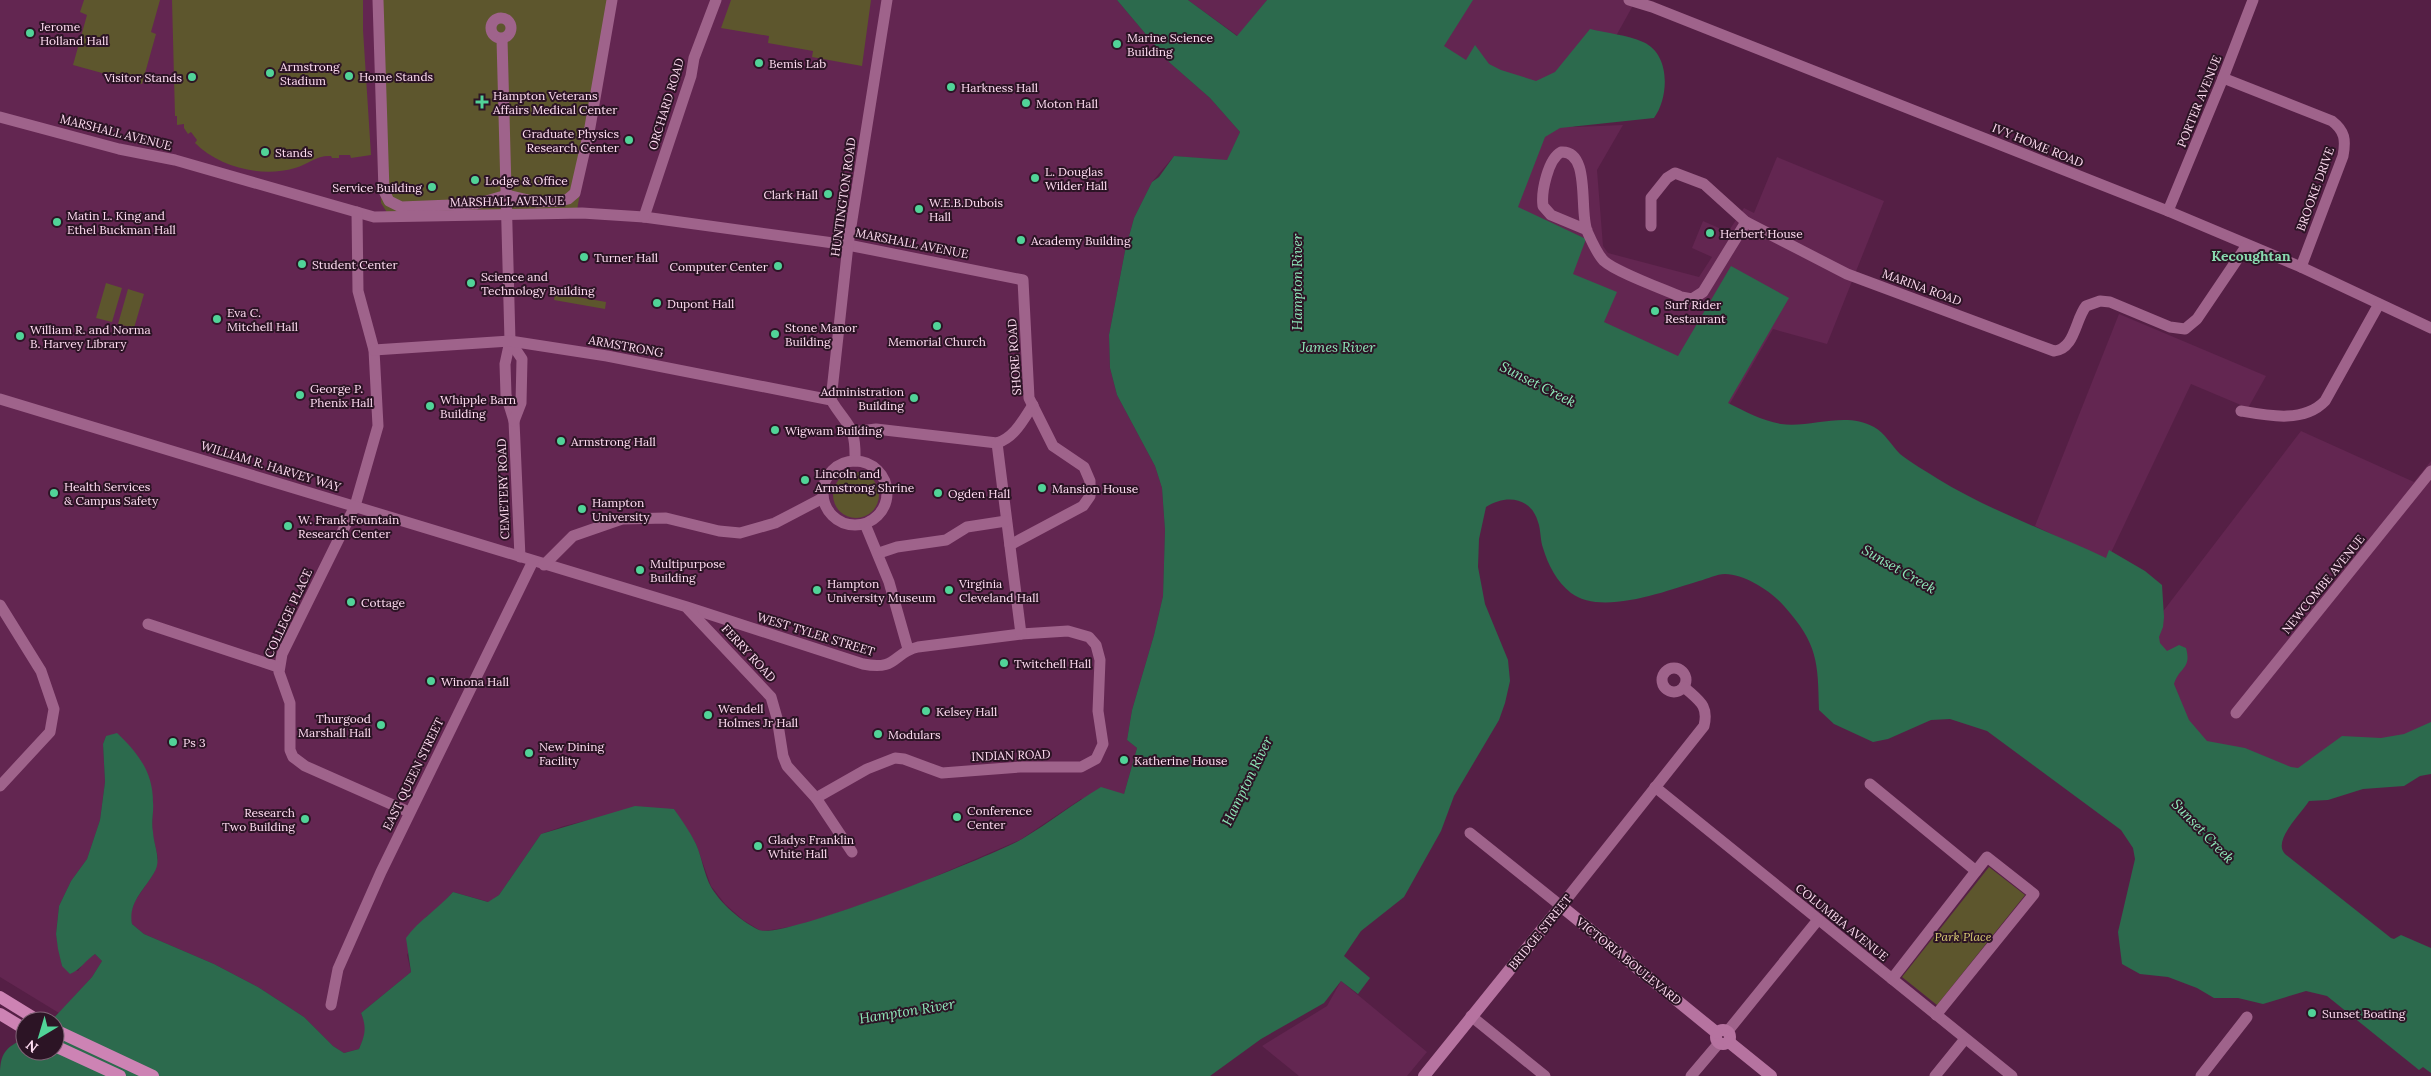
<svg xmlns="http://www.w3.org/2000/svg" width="2431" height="1076" font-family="Lora,serif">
	<rect width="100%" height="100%" fill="#551f45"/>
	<!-- built -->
	<g fill="#632651">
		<polygon points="0,0 1117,0 1170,63 1210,98 1240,132 1227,161 1174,156 1152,182 1134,218 1125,251 1109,335 1110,368 1117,395 1155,466 1162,488 1165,530 1163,596 1154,635 1132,710 1127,740 1137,748 1124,794 1081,799 1020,840 904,890 802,925 771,930 761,931 743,920 725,904 711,886 696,844 674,809 597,818 564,826 541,834 499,895 489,902 453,892 440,906 426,917 407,955 411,972 361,1013 366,1026 365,1035 359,1049 344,1053 333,1046 304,1017 258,987 214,964 144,934 132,924 130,915 135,901 154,873 158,858 152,832 153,800 106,736 103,744 105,782 100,820 87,859 71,881 59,906 56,934 62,966 78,971 85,961 95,954 102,961 92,977 59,1013 0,977"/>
		<polygon points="1188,0 1267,0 1238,36"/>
		<polygon points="1459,0 1636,0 1611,45 1532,98 1431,46"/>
		<polygon points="1450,80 1575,127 1623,125 1597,170 1603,246 1608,253 1699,277 1712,257 1692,248 1703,221 1728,232 1744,208 1754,213 1777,157 1884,201 1827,344 1773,329 1689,474 1401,90"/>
		<polygon points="2119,314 2266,376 2248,408 2191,384 2107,561 2035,526"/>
		<polygon points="2301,431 2414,482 2431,461 2431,748 2311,780 2197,740 2155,646 2161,614"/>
		<polygon points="1341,981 1427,1052 1407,1076 1299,1076 1262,1046 1327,1006"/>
	</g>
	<!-- green -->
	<g fill="#5d562d">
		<polygon points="84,0 160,0 151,32 156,34 142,84 73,65 87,15 80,12"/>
		<path d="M172 0H363V30L371 155 351 158 350 155H339V158H332L331 156C317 155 309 164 295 168 261 178 219 167 195 143L197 140 191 132 188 134 184 128V124L177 125V116H175Z"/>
		<polygon points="375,0 615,0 577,210 388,214 381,203"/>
		<polygon points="731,0 871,0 862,66 812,57 813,51 768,43 769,36 721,28"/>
		<polygon points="106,283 122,288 112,322 96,318"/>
		<polygon points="128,289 144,294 134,328 118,324"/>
		<polygon points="555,293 606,302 605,309 554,300"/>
		<circle cx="856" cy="495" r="23"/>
		<polygon points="1989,867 2025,895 1937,1005 1902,977"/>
	</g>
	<!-- water -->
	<path fill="#2c6a4d" d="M1117 0H1188L1237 36 1267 0H1473L1444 46 1466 60 1475 45 1489 64 1501 70 1536 81 1555 72 1590 29C1607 33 1627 35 1643 42 1671 54 1669 98 1654 118L1560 128 1545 137 1518 207 1586 239 1573 274 1617 292 1604 322 1678 356 1731 266 1789 298 1728 403C1744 411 1763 421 1781 424 1812 428 1845 411 1874 427 1885 433 1891 445 1900 454 1911 463 1926 471 1938 479 1988 510 2053 533 2106 558L2109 550 2145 571 2162 585 2164 617 2163 627 2159 637 2160 643 2167 651 2179 645 2186 648C2192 669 2179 667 2174 684L2189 720 2207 741 2245 748 2291 767 2298 768 2342 736 2381 738 2404 734 2431 722V774L2420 776 2404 786 2363 789 2328 800 2309 801C2301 814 2272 841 2285 854L2391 938 2394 939 2401 935 2431 948V1073L2423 1067 2419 1070 2327 996 2306 991 2263 1004 2238 998H2214L2197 988 2168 977 2140 974 2122 964 2118 932 2135 859 2133 848 2121 830 1987 731 1950 719 1931 720 1888 739 1873 742 1834 724 1819 710C1818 662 1818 644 1784 606 1772 592 1745 574 1725 574 1717 574 1707 579 1699 581 1666 591 1601 616 1571 593 1557 582 1548 565 1543 548 1540 540 1541 530 1538 522 1531 497 1506 494 1486 507L1479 539 1478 567 1485 604 1508 660 1510 681 1505 703 1499 720 1454 796 1441 831 1404 897 1361 931 1344 956 1370 978 1358 994 1341 981 1324 1003 1261 1039 1210 1076H0C0 1053 5 1048 25 1038V1051H55V1021H51L92 977 102 961 95 954C85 961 80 970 70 974L62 966 58 949 56 934 59 906 71 881 87 859 100 820 105 782 103 744 106 736 117 733C138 753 153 772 153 802 154 812 151 822 153 832 154 847 162 860 154 873 144 890 128 903 132 924L144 934 214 964 258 987 304 1017 333 1046 344 1053 359 1049C365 1035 367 1028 361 1013L411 972 406 938C419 920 438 909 453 892L488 902 499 895 541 834 635 806 674 809C682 820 690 832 696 844 702 858 704 874 711 887 721 904 741 921 759 930 782 940 992 856 1022 839 1049 823 1074 803 1101 787L1124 794 1137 748 1127 740 1132 710 1154 635 1163 596 1165 530 1162 488 1155 466 1117 395 1110 368 1109 335 1125 251 1134 218 1152 182 1159 177 1174 156 1227 160 1240 132 1210 98 1170 63Z"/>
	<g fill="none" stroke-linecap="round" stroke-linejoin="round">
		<!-- street -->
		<g stroke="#9f638b" stroke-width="11">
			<polyline points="378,0 384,191 389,201 401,207 476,204 507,195 537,202 560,201 568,199 575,193 590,127 612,0"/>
			<polyline points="1629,0 1652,7 2168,211 2301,267 2431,328"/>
			<circle cx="501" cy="28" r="10"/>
			<polyline points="502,39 510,341 505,364 506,395 514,421 520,557"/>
			<path d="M2223 78 2332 121C2345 131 2346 140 2343 156L2301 267"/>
			<polyline points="0,117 119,149 175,160 374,217 582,213 644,217 848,245 1023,280 1029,398 1053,446 1084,467 1090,481 1090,496 1083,506 1010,545"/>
			<polyline points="2168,211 2223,78 2253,0"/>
			<polyline points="357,212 358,291 374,350 378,426 355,506 282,654 279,672 290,703 290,750 293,757 305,766 409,812"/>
			<polyline points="644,217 691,76 694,58 716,0"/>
			<polyline points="1651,226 1651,198 1667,178 1675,173 1704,184 1746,222"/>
			<path d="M1587 230 1551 215 1543 206C1541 192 1548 159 1561 152 1591 150 1579 211 1587 231 1591 240 1597 254 1604 261 1616 272 1663 289 1681 297L1692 299 1703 292 1746 222 1847 274 2054 351C2075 349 2075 320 2086 306L2100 301 2110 302 2170 327 2185 329 2197 319 2247 245"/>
			<polyline points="510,341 522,359 521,403 514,421"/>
			<path d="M374 350 510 341 607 356 831 400C848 428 856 424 855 461"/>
			<path d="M0 399 687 607 863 664C898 671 892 653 918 647L1021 634 1068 631 1089 637 1096 645 1100 660 1098 711 1103 744 1096 759 1081 767H1020L942 773 904 759 895 758 867 769 816 798"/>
			<polyline points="831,400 848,245 887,0"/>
			<path d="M2241 411C2269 416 2304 423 2325 401L2379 304"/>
			<path d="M853 432 876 429 997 443C1015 437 1023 420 1033 405"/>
			<polyline points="997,443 1021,634"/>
			<circle cx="855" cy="493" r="32"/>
			<polyline points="865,524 889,582 908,649"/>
			<polyline points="879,553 897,547 946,540 967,527 1006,521"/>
			<polyline points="544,565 573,536 622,519 666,518 719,531 740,533 775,523 823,498"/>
			<polyline points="0,605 41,671 54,709 50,732 0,786"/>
			<polyline points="688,609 771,697 777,718 783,756 787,766 816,798 852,852"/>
			<polyline points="148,624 278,667"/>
			<circle cx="1674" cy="680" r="12"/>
			<polyline points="2236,713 2431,471"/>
			<polyline points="1870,784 1976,871"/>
			<polyline points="1655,787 2012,1076"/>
			<path d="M1470 833 1561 906 1704 726C1709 705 1699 701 1684 687"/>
			<polyline points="1892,979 1987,857 2034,894 1936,1015"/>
			<polyline points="331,1005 338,969 381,872 533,561"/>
			<polyline points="1471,1016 1545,1076"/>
			<polyline points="1727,1032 1817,921"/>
			<polyline points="1691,1076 1719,1043"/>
			<polyline points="1935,1076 1965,1039"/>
			<polyline points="2201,1076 2247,1017"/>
		</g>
		<!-- secondary -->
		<g stroke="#b673a0" stroke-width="12">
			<circle cx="1723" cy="1037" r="7"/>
			<polyline points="1729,1042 1771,1076"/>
			<polyline points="1424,1076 1561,906 1717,1033"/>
		</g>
		<!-- primary -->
		<g stroke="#cd83b4" stroke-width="12">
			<polyline points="0,997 39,1021"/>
			<polyline points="0,1014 25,1029"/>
			<polyline points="55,1030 153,1076"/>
			<polyline points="55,1046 120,1076"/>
		</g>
	</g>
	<!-- markers -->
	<g fill="#51d398" stroke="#2c1425" stroke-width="2">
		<circle cx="30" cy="33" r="5"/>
		<circle cx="1117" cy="44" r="5"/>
		<circle cx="759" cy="63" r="5"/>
		<circle cx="270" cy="73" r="5"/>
		<circle cx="349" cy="76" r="5"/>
		<circle cx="192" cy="77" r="5"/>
		<circle cx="951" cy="87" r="5"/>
		<path d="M479.5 94.5h5v5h5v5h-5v5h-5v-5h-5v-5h5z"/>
		<circle cx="1026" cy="103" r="5"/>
		<circle cx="629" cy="140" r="5"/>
		<circle cx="265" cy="152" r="5"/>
		<circle cx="1035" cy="178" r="5"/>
		<circle cx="475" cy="180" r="5"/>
		<circle cx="432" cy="187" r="5"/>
		<circle cx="828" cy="194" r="5"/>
		<circle cx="919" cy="209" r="5"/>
		<circle cx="57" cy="222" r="5"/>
		<circle cx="1710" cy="233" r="5"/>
		<circle cx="1021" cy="240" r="5"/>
		<circle cx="584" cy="257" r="5"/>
		<circle cx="302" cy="264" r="5"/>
		<circle cx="778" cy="266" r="5"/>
		<circle cx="471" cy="283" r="5"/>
		<circle cx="657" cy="303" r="5"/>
		<circle cx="1655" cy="311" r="5"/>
		<circle cx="217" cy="319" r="5"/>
		<circle cx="937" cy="326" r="5"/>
		<circle cx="775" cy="334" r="5"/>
		<circle cx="20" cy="336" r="5"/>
		<circle cx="300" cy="395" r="5"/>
		<circle cx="914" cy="398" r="5"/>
		<circle cx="430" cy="406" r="5"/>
		<circle cx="775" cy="430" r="5"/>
		<circle cx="561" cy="441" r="5"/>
		<circle cx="805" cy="480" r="5"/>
		<circle cx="1042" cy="488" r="5"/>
		<circle cx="54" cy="493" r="5"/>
		<circle cx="938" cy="493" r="5"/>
		<circle cx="582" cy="509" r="5"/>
		<circle cx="288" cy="526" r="5"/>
		<circle cx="640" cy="570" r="5"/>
		<circle cx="817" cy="590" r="5"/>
		<circle cx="949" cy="590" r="5"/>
		<circle cx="351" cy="602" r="5"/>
		<circle cx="1004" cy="663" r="5"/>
		<circle cx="431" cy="681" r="5"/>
		<circle cx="926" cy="711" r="5"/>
		<circle cx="708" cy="715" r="5"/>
		<circle cx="381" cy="725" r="5"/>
		<circle cx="878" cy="734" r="5"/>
		<circle cx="173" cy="742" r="5"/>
		<circle cx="529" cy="753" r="5"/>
		<circle cx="1124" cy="760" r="5"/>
		<circle cx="957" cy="817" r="5"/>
		<circle cx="305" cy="819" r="5"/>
		<circle cx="758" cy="846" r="5"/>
		<circle cx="2312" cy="1013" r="5"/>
	</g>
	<g text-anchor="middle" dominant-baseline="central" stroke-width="4" stroke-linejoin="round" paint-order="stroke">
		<!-- poi labels -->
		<g font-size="12" fill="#ffddf2" stroke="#2c1425" text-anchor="start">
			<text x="40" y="26">Jerome<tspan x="40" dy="14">Holland Hall</tspan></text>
			<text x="1127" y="37">Marine Science<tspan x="1127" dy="14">Building</tspan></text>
			<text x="769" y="63">Bemis Lab</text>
			<text x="280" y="66">Armstrong<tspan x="280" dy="14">Stadium</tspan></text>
			<text x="359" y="76">Home Stands</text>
			<text x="182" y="77" text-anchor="end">Visitor Stands</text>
			<text x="961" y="87">Harkness Hall</text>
			<text x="493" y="95">Hampton Veterans<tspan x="493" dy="14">Affairs Medical Center</tspan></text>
			<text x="1036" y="103">Moton Hall</text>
			<text x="619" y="133" text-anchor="end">Graduate Physics<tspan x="619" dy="14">Research Center</tspan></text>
			<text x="275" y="152">Stands</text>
			<text x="1045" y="171">L. Douglas<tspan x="1045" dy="14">Wilder Hall</tspan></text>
			<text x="485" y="180">Lodge &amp; Office</text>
			<text x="422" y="187" text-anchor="end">Service Building</text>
			<text x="818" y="194" text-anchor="end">Clark Hall</text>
			<text x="929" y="202">W.E.B.Dubois<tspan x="929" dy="14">Hall</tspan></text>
			<text x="67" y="215">Matin L. King and<tspan x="67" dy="14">Ethel Buckman Hall</tspan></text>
			<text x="1720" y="233">Herbert House</text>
			<text x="1031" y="240">Academy Building</text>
			<text x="594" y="257">Turner Hall</text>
			<text x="312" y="264">Student Center</text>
			<text x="768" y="266" text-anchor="end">Computer Center</text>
			<text x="481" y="276">Science and<tspan x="481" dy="14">Technology Building</tspan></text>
			<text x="667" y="303">Dupont Hall</text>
			<text x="1665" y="304">Surf Rider<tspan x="1665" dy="14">Restaurant</tspan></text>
			<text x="227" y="312">Eva C.<tspan x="227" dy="14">Mitchell Hall</tspan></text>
			<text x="785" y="327">Stone Manor<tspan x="785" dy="14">Building</tspan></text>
			<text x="30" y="329">William R. and Norma<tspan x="30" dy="14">B. Harvey Library</tspan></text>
			<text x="937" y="341" text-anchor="middle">Memorial Church</text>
			<text x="310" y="388">George P.<tspan x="310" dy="14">Phenix Hall</tspan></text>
			<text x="904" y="391" text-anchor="end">Administration<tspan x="904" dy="14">Building</tspan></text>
			<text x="440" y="399">Whipple Barn<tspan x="440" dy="14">Building</tspan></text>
			<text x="785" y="430">Wigwam Building</text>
			<text x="571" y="441">Armstrong Hall</text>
			<text x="815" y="473">Lincoln and<tspan x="815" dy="14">Armstrong Shrine</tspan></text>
			<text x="64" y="486">Health Services<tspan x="64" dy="14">&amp; Campus Safety</tspan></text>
			<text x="1052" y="488">Mansion House</text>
			<text x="948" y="493">Ogden Hall</text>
			<text x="592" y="502">Hampton<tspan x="592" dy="14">University</tspan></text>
			<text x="298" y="519">W. Frank Fountain<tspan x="298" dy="14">Research Center</tspan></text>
			<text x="650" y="563">Multipurpose<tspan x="650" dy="14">Building</tspan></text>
			<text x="827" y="583">Hampton<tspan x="827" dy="14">University Museum</tspan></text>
			<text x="959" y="583">Virginia<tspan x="959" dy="14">Cleveland Hall</tspan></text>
			<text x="361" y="602">Cottage</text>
			<text x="1014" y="663">Twitchell Hall</text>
			<text x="441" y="681">Winona Hall</text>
			<text x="718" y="708">Wendell<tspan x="718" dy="14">Holmes Jr Hall</tspan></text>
			<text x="936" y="711">Kelsey Hall</text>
			<text x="371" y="718" text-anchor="end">Thurgood<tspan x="371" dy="14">Marshall Hall</tspan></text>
			<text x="888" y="734">Modulars</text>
			<text x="183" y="742">Ps 3</text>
			<text x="539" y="746">New Dining<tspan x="539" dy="14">Facility</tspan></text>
			<text x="1134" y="760">Katherine House</text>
			<text x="967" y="810">Conference<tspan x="967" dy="14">Center</tspan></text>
			<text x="295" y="812" text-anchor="end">Research<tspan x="295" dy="14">Two Building</tspan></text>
			<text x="768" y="839">Gladys Franklin<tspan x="768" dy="14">White Hall</tspan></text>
			<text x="2322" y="1013">Sunset Boating</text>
		</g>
		<!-- street labels -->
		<g font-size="12" fill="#ffddf2" stroke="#2c1425">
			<text transform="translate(2199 101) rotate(-68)">PORTER AVENUE</text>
			<text transform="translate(666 104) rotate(-73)">ORCHARD ROAD</text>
			<text transform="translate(116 132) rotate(14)">MARSHALL AVENUE</text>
			<text transform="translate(2038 145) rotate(22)">IVY HOME ROAD</text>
			<text transform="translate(2315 189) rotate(-70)">BROOKE DRIVE</text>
			<text transform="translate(843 197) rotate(-82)">HUNTINGTON ROAD</text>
			<text transform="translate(507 201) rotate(-1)">MARSHALL AVENUE</text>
			<text transform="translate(912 243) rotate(11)">MARSHALL AVENUE</text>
			<text transform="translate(1922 287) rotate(20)">MARINA ROAD</text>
			<text transform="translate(626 346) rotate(10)">ARMSTRONG</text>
			<text transform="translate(1014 357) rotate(-94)">SHORE ROAD</text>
			<text transform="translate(271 466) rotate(17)">WILLIAM R. HARVEY WAY</text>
			<text transform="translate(503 489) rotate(-92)">CEMETERY ROAD</text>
			<text transform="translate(2323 584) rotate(-51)">NEWCOMBE AVENUE</text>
			<text transform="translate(288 613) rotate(-65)">COLLEGE PLACE</text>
			<text transform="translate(816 634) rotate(17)">WEST TYLER STREET</text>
			<text transform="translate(749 653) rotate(47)">FERRY ROAD</text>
			<text transform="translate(1011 755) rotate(-2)">INDIAN ROAD</text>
			<text transform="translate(413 774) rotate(-64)">EAST QUEEN STREET</text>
			<text transform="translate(1842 922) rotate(39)">COLUMBIA AVENUE</text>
			<text transform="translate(1540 932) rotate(-51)">BRIDGE STREET</text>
			<text transform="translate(1629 961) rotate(39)">VICTORIA BOULEVARD</text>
		</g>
		<!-- park labels -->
		<g font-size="12" font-style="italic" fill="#dacc74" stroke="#2c1425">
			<text x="1963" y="936">Park Place</text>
		</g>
		<!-- neighbourhood labels -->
		<g font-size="14" font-weight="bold" fill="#89daaf" stroke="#2c1425">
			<text x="2251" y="256">Kecoughtan</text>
		</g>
		<!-- water labels -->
		<g font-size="14" font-style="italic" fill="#8fe9ba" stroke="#2c1425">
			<text transform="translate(1297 282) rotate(-90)">Hampton River</text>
			<text x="1338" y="347">James River</text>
			<text transform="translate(1538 384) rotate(27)">Sunset Creek</text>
			<text transform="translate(1899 569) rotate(30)">Sunset Creek</text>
			<text transform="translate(1247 781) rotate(-64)">Hampton River</text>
			<text transform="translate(2203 831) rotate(46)">Sunset Creek</text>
			<text transform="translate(907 1011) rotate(-9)">Hampton River</text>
		</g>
	</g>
	<!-- north arrow -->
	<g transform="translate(40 1036) rotate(218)"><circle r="24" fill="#2c1425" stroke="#806477"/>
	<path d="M0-4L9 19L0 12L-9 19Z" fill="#51d398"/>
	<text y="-8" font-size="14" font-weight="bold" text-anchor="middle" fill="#ffddf2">N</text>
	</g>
</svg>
